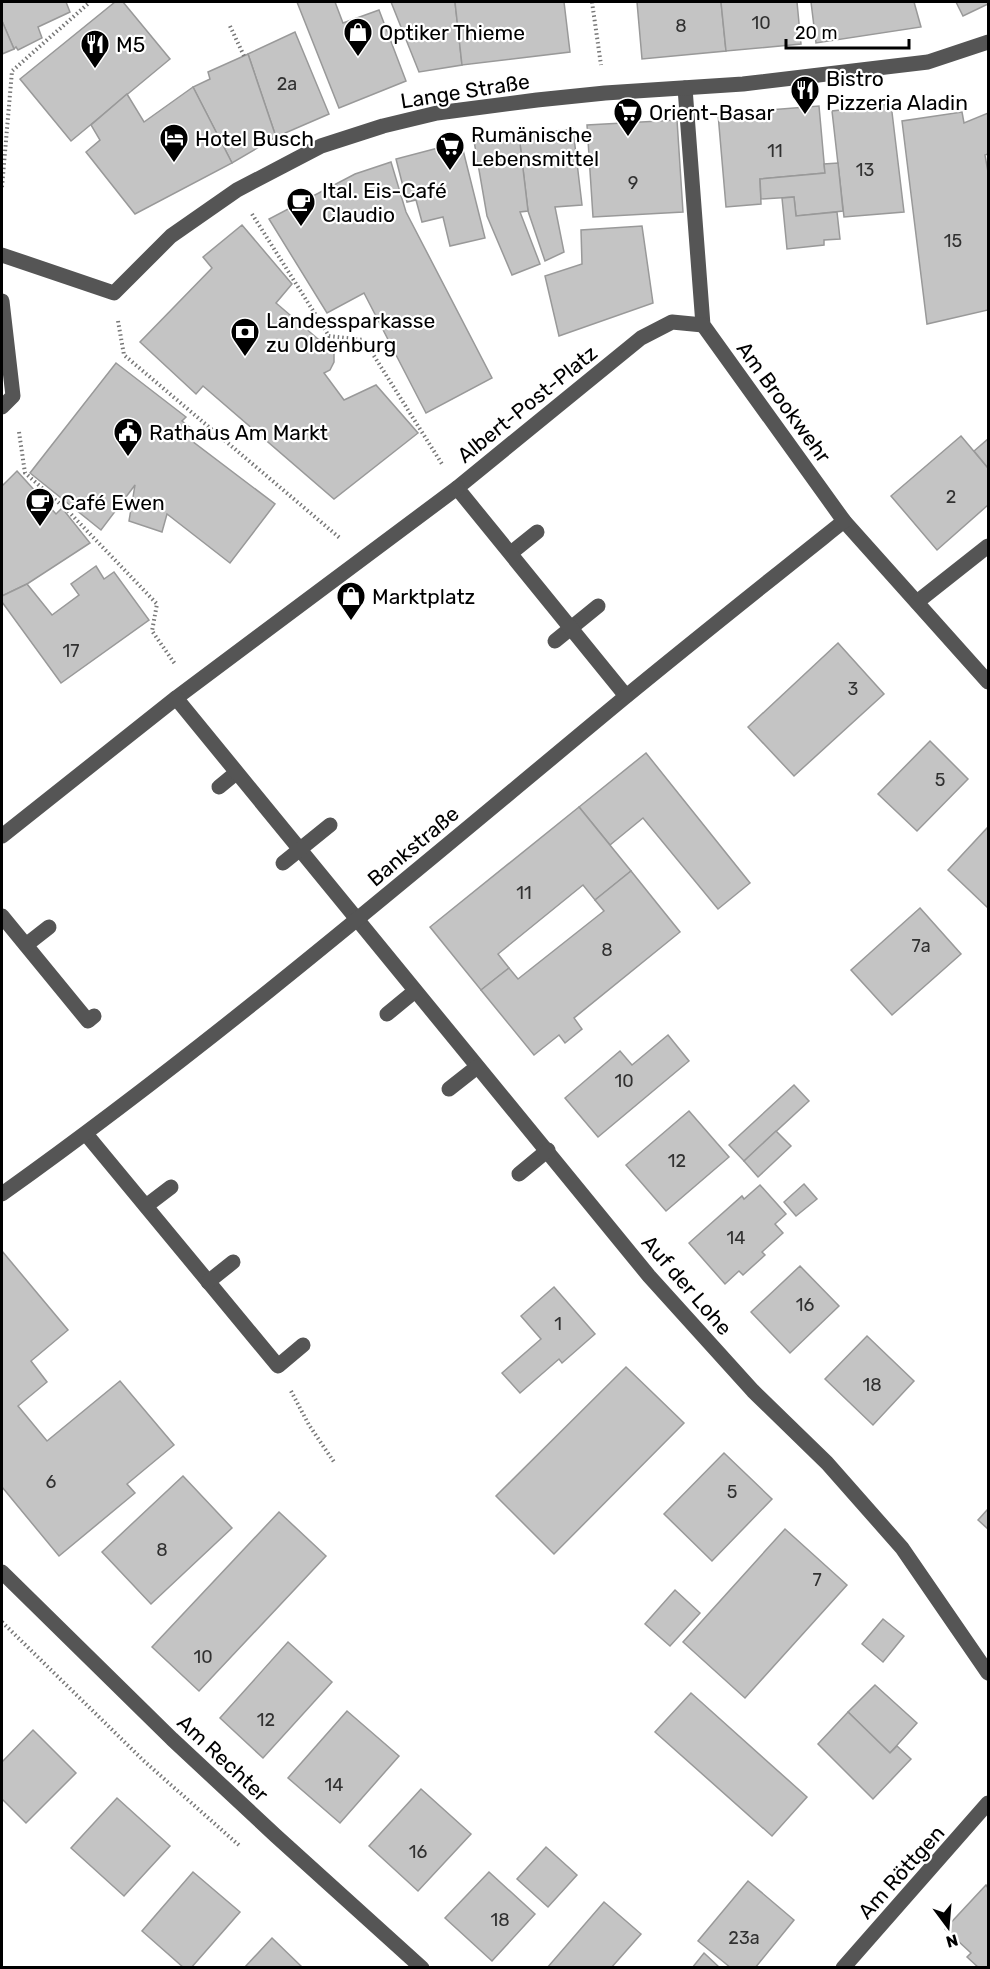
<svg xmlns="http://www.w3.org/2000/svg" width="990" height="1969" font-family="Rubik,sans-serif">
	<rect width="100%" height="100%" fill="#fff"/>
	<!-- building -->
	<g fill="#c4c4c4" stroke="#999" stroke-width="1.5">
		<polygon points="2,2 66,2 70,12 38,27 42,38 18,50 16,47 14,49 2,21"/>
		<polygon points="115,2 123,2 170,59 71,141 20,79"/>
		<polygon points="297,2 335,2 343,23 379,10 406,81 339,108"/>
		<polygon points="391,2 455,2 462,65 419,72"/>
		<polygon points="455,2 564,2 570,52 462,65"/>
		<polygon points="637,2 721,2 726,51 642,59"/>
		<polygon points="721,2 797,2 801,44 726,51"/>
		<polygon points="811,2 914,2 921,27 816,43"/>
		<polygon points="956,2 988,2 988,4 963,16"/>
		<polygon points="2,21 14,49 2,54"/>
		<polygon points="295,32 329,114 276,137 248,54"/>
		<polygon points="248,54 276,137 232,163 193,87 210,79 208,72"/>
		<polygon points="193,87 232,163 135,214 86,152 100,140 91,125 127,94 144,122"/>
		<polygon points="891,104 904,212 844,217 832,111"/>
		<polygon points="819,106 825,173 760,179 761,204 726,207 718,114"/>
		<polygon points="962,112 964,123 988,113 988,154 985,155 988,172 988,310 927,324 902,121"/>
		<polygon points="677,120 683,212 593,217 587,125"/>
		<polygon points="573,129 582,205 555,207 564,252 545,261 528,211 519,135"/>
		<polygon points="519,135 528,211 520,212 540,264 512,275 487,216 474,141"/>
		<polygon points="461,142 485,238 450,246 443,217 422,222 416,200 407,202 396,159"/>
		<polygon points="391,162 406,212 492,378 426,413 364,293 327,313 269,219 355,174"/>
		<polygon points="838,163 843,211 796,216 794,197 761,199 760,179 825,173 824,164"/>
		<polygon points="794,197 796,216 837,212 840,239 824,240 824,245 787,249 782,198"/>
		<polygon points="242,225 292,284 276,303 318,339 327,344 334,352 334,362 330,370 324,373 344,400 376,385 418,433 334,499 203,386 196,394 140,342 212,268 203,257"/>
		<polygon points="642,226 653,303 559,336 545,276 582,264 581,230"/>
		<polygon points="116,363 186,417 182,421 197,433 192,441 275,504 230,563 167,514 162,532 129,521 135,485 101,530 30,473"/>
		<polygon points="961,436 988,468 988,505 937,550 891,496"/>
		<polygon points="988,439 988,468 974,451"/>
		<polygon points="17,471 56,514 62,508 90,543 27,584 2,596 2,486"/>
		<polygon points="96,566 104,579 114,572 149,620 61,683 2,602 2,596 27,584 52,615 79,595 71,584"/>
		<polygon points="838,643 884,694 794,776 748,727"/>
		<polygon points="930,741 968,779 917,831 878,794"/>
		<polygon points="646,753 750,883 718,909 643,818 610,845 579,807"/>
		<polygon points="579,807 631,871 595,900 583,885 498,954 509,968 481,990 430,927"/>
		<polygon points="988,827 988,908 948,870"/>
		<polygon points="631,871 680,932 574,1018 582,1029 565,1043 559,1035 534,1055 481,990 509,968 518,979 604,911 595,900"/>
		<polygon points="920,908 961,954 892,1015 851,970"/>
		<polygon points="668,1035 689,1061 598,1137 565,1098 620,1051 632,1065"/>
		<polygon points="794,1085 809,1101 744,1161 729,1145"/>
		<polygon points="689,1111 729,1157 666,1211 626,1165"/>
		<polygon points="776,1131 791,1146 758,1177 744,1161"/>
		<polygon points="804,1184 817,1199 796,1216 784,1202"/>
		<polygon points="760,1185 786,1214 775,1224 783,1233 762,1252 765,1255 743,1275 739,1271 725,1284 689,1243 742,1196 744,1199"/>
		<polygon points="2,1251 68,1330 31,1361 47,1382 18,1406 47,1441 120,1381 174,1445 127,1484 135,1493 59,1556 2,1487"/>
		<polygon points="800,1266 839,1306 790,1353 751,1312"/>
		<polygon points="554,1287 595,1334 562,1363 559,1359 520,1393 502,1373 541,1339 521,1316"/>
		<polygon points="867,1336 914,1381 873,1425 825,1379"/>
		<polygon points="626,1367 684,1423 554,1554 496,1496"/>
		<polygon points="724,1453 772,1499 712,1561 664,1514"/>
		<polygon points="183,1476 232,1528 151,1604 102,1552"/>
		<polygon points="988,1509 988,1529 978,1520"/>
		<polygon points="279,1512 326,1556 199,1691 152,1647"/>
		<polygon points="785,1529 847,1585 745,1698 683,1642"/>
		<polygon points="675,1590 700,1613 670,1646 645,1624"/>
		<polygon points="883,1619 904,1636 883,1662 862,1644"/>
		<polygon points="288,1642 332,1682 263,1758 220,1718"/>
		<polygon points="875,1685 917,1723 890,1753 848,1712"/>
		<polygon points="691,1693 807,1797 772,1836 655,1732"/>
		<polygon points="347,1711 399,1756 340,1823 288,1778"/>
		<polygon points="848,1712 890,1753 897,1746 911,1759 873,1799 818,1744"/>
		<polygon points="33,1730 76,1773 26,1823 2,1799 2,1762"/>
		<polygon points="421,1789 471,1834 418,1891 369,1846"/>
		<polygon points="117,1798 170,1846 124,1896 71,1848"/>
		<polygon points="546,1847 577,1875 548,1907 517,1879"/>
		<polygon points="193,1872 240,1912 191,1968 184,1968 142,1931"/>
		<polygon points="489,1872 535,1914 492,1961 445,1918"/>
		<polygon points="748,1881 794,1920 755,1968 731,1968 698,1941"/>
		<polygon points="986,1885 988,1888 988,1968 979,1968 967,1957 971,1953 945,1929"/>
		<polygon points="604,1902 641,1934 611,1968 547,1968"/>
		<polygon points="272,1938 303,1968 244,1968"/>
		<polygon points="704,1953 720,1968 692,1968"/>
	</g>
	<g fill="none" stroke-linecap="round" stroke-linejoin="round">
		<!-- path -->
		<g stroke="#777" stroke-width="4" stroke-dasharray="1.5 3" stroke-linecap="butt">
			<polyline points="592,2 601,65"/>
			<polyline points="230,26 244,56"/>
			<polyline points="2,187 12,71 90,2"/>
			<polyline points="252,214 329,336 364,340 442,464"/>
			<polyline points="118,321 124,355 341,539"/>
			<polyline points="19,432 25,473 67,510 157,604 152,631 175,664"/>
			<polyline points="291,1391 309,1425 334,1462"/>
			<polyline points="2,1622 144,1761 241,1847"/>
		</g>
		<!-- minor -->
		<g stroke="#555" stroke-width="15">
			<polyline points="685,88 703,325 844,521 988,682"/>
			<polyline points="2,255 114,293 171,236 237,190 321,146 383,126 437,113 537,100 605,93 743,84 928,62 988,42"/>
			<polyline points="2,301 13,396 2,407"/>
			<polyline points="511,553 537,532"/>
			<polyline points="917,602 988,546"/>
			<polyline points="555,641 598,606"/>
			<polyline points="626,696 457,488 641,338 672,322 703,325"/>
			<polyline points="176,698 457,488"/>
			<polyline points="219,787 236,773"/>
			<polyline points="2,836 176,698 649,1276 753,1391 827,1463 902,1548 988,1673"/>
			<polyline points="283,863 330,825"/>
			<polyline points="2,916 88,1021 94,1016"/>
			<polyline points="26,945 49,927"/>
			<polyline points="387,1014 415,991"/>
			<polyline points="449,1089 477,1067"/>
			<polyline points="86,1134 278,1366 303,1345"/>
			<polyline points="519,1174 548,1150"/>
			<path d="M2 1194C218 1040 420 867 624 698 697 638 770 580 844 521"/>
			<polyline points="146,1206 171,1187"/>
			<polyline points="208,1282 233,1262"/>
			<polyline points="2,1572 172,1739 276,1836 422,1968"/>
			<polyline points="843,1968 988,1803"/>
		</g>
	</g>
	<!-- icons -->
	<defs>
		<g id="shop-pin" transform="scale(1.5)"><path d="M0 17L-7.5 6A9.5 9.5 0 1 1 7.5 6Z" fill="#000" stroke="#fff"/><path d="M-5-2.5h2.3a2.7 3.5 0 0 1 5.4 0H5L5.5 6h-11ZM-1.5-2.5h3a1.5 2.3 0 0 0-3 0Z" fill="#fff"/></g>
		<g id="restaurant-pin" transform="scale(1.5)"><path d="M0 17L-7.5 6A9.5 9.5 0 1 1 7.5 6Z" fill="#000" stroke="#fff"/><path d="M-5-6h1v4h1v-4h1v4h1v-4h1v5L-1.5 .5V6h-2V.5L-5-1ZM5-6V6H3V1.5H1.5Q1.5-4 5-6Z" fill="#fff"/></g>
		<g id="supermarket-pin" transform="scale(1.5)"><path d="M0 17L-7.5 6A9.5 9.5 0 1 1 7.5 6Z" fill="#000" stroke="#fff"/><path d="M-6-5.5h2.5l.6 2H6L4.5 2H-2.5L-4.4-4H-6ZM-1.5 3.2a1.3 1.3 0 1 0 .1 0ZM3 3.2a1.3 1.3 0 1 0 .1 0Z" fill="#fff"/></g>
		<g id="hotel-pin" transform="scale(1.5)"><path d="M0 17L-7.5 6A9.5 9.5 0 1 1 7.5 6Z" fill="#000" stroke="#fff"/><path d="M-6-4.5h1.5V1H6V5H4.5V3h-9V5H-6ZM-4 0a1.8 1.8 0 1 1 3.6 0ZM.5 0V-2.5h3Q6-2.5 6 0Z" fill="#fff"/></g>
		<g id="cafe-pin" transform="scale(1.5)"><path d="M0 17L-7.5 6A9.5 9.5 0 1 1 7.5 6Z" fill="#000" stroke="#fff"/><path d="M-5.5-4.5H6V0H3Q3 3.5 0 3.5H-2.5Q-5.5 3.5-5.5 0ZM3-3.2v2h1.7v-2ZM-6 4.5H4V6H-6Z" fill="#fff"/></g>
		<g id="bank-pin" transform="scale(1.5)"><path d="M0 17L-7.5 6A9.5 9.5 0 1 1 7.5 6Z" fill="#000" stroke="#fff"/><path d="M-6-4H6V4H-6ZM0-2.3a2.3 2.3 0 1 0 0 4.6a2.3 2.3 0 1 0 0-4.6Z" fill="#fff"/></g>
		<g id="civic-pin" transform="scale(1.5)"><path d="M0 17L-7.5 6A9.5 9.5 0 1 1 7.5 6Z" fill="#000" stroke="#fff"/><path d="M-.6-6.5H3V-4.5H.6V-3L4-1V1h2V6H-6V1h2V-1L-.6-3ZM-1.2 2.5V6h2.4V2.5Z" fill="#fff"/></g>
	</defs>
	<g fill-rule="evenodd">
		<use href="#shop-pin" x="358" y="32"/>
		<use href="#restaurant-pin" x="95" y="44"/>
		<use href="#restaurant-pin" x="805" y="90"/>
		<use href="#supermarket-pin" x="628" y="112"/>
		<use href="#hotel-pin" x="174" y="138"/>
		<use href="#supermarket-pin" x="450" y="146"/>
		<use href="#cafe-pin" x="301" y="202"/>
		<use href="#bank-pin" x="245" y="332"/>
		<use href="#civic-pin" x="128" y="432"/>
		<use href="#cafe-pin" x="40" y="502"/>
		<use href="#shop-pin" x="351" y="596"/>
	</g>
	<g text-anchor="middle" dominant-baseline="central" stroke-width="4.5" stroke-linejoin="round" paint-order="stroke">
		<!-- number labels -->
		<g font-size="18" fill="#313131">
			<text x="761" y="23">10</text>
			<text x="681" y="26">8</text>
			<text x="287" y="84">2a</text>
			<text x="775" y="151">11</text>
			<text x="865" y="170">13</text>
			<text x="633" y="183">9</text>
			<text x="953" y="241">15</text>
			<text x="951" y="497">2</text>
			<text x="71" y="651">17</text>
			<text x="853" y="689">3</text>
			<text x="940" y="780">5</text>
			<text x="524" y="893">11</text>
			<text x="921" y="946">7a</text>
			<text x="607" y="950">8</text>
			<text x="624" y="1081">10</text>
			<text x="677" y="1161">12</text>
			<text x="736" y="1238">14</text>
			<text x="805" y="1305">16</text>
			<text x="558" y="1324">1</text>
			<text x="872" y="1385">18</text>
			<text x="51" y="1482">6</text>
			<text x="732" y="1492">5</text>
			<text x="162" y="1550">8</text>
			<text x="817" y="1580">7</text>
			<text x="203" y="1657">10</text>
			<text x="266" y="1720">12</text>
			<text x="334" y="1785">14</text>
			<text x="418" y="1852">16</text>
			<text x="500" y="1920">18</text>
			<text x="744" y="1938">23a</text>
		</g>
		<!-- poi labels -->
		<g font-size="21" fill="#000" stroke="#fff" text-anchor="start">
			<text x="379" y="32">Optiker Thieme</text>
			<text x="116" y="44">M5</text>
			<text x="826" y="78">Bistro<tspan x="826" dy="24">Pizzeria Aladin</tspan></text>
			<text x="649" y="112">Orient-Basar</text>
			<text x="471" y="134">Rumänische<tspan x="471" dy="24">Lebensmittel</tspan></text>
			<text x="195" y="138">Hotel Busch</text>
			<text x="322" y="190">Ital. Eis-Café<tspan x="322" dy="24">Claudio</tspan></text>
			<text x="266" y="320">Landessparkasse<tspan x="266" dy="24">zu Oldenburg</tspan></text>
			<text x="149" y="432">Rathaus Am Markt</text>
			<text x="61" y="502">Café Ewen</text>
			<text x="372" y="596">Marktplatz</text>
		</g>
		<!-- street labels -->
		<g font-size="21" fill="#000" stroke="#fff">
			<text transform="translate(465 91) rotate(-9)">Lange Straße</text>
			<text transform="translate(784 402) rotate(54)">Am Brookwehr</text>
			<text transform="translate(527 404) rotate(-39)">Albert-Post-Platz</text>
			<text transform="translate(413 846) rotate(-40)">Bankstraße</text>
			<text transform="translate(687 1285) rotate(49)">Auf der Lohe</text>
			<text transform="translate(223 1758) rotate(43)">Am Rechter</text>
			<text transform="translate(901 1872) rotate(-48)">Am Röttgen</text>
		</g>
	</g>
	<!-- border -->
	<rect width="990" height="1969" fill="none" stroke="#000000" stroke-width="6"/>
	<!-- north arrow -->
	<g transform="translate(948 1927) rotate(164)" stroke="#ffffff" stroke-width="4.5" paint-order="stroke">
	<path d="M0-4.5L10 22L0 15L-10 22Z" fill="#000000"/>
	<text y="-9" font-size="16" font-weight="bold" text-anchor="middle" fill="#000000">N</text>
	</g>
	<!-- scale -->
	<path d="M786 39v9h123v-9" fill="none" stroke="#000000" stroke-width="3"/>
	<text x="795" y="39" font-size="18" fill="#000000" stroke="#ffffff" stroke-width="4.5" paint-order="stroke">20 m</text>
</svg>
